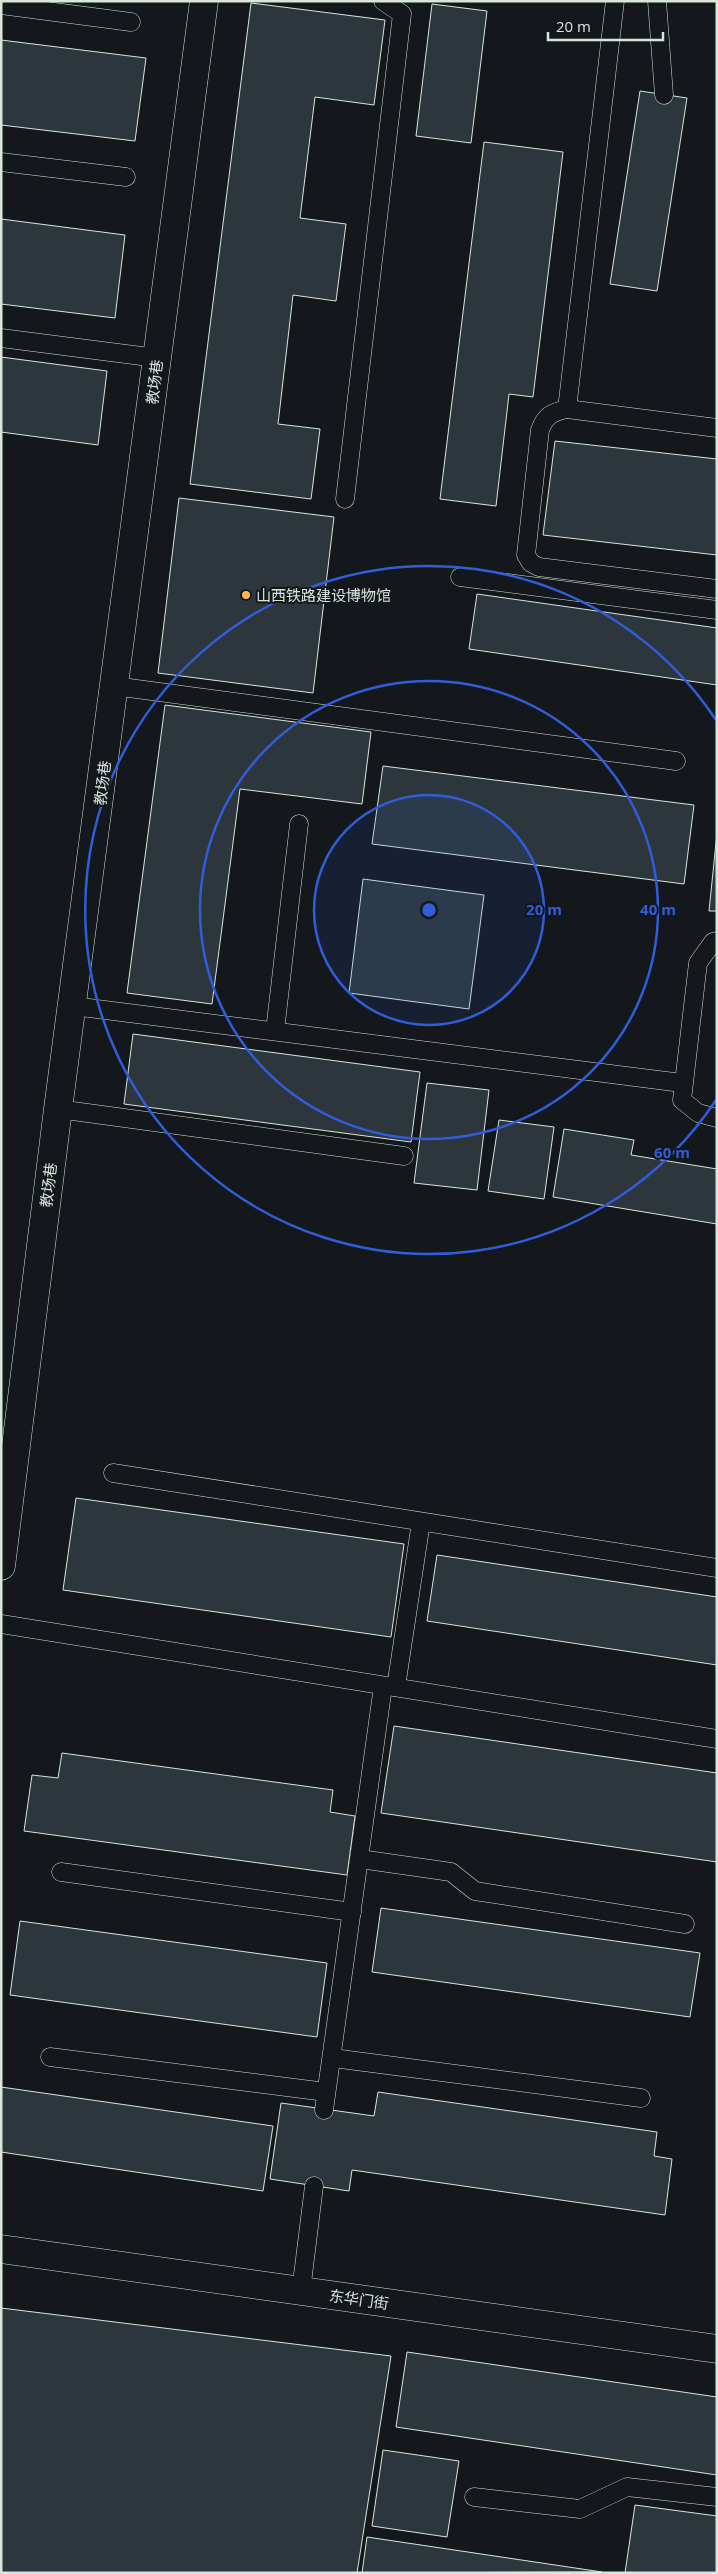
<svg xmlns="http://www.w3.org/2000/svg" width="718" height="2574" font-family="'Open Sans','Noto Sans SC',sans-serif">
	<rect width="100%" height="100%" fill="#14181c"/>
	<!-- building -->
	<g fill="#2c363c" stroke="#d8e6dc">
		<polygon points="251,3 385,20 374,105 315,97 300,218 346,224 336,301 293,295 278,424 320,429 311,499 190,484"/>
		<polygon points="432,4 487,11 471,143 416,136"/>
		<polygon points="1,40 146,58 135,141 1,125"/>
		<polygon points="640,91 687,98 657,291 610,284"/>
		<polygon points="484,142 563,152 533,397 509,394 496,506 440,499"/>
		<polygon points="1,219 125,235 115,318 1,304"/>
		<polygon points="1,357 107,371 98,445 1,432"/>
		<polygon points="555,441 717,459 717,555 543,535"/>
		<polygon points="179,498 334,517 313,693 158,673"/>
		<polygon points="477,594 717,628 717,685 469,649"/>
		<polygon points="165,705 371,732 362,804 240,789 212,1004 127,993"/>
		<polygon points="383,766 694,805 684,884 372,844"/>
		<polygon points="717,833 717,911 709,911"/>
		<polygon points="363,879 484,895 469,1009 349,993"/>
		<polygon points="133,1034 420,1072 411,1142 124,1104"/>
		<polygon points="427,1083 489,1090 477,1190 414,1183"/>
		<polygon points="499,1120 554,1127 544,1199 488,1191"/>
		<polygon points="564,1129 634,1140 631,1155 717,1169 717,1224 553,1197"/>
		<polygon points="76,1498 404,1544 391,1637 63,1590"/>
		<polygon points="437,1555 717,1597 717,1665 427,1621"/>
		<polygon points="394,1726 717,1773 717,1862 381,1813"/>
		<polygon points="62,1753 333,1790 330,1812 355,1816 347,1875 24,1831 32,1775 58,1778"/>
		<polygon points="381,1908 700,1953 690,2017 372,1972"/>
		<polygon points="20,1921 327,1963 317,2037 10,1995"/>
		<polygon points="1,2087 273,2126 263,2191 1,2152"/>
		<polygon points="378,2092 657,2132 654,2156 672,2159 665,2215 352,2170 349,2191 270,2179 281,2103 374,2116"/>
		<polygon points="1,2308 391,2356 357,2573 1,2573"/>
		<polygon points="407,2352 717,2397 717,2475 396,2427"/>
		<polygon points="383,2450 459,2461 447,2537 372,2526"/>
		<polygon points="635,2505 717,2516 717,2573 625,2573"/>
		<polygon points="367,2537 602,2572 362,2573"/>
	</g>
	<g fill="none" stroke-linecap="round" stroke-linejoin="round">
		<!-- lane casing -->
		<g stroke="#d8e6dc" stroke-width="19">
			<g id="lane">
				<polyline points="657,1 664,95"/>
				<polyline points="1,5 131,22"/>
				<polyline points="1,162 126,177"/>
				<polyline points="1,338 157,358"/>
				<polyline points="567,409 615,1"/>
				<path d="M717 428 567 409C552 412 545 416 540 430L526 555 531 563 539 567 717 589"/>
				<polyline points="345,499 402,14 383,1"/>
				<polyline points="460,577 717,610"/>
				<polyline points="114,686 676,761"/>
				<polyline points="717,941 713,942 698,963 682,1100 698,1113 717,1118"/>
				<polyline points="73,1006 682,1083"/>
				<polyline points="275,1031 299,824"/>
				<polyline points="58,1109 404,1156"/>
				<polyline points="113,1473 717,1568"/>
				<polyline points="1,1624 717,1739"/>
				<polyline points="396,1687 421,1522"/>
				<polyline points="360,1859 451,1872 475,1891 685,1924"/>
				<polyline points="61,1872 352,1912"/>
				<polyline points="50,2057 326,2092"/>
				<polyline points="333,2058 641,2098"/>
				<polyline points="324,2110 383,1686"/>
				<polyline points="301,2291 314,2186"/>
				<polyline points="474,2497 580,2509 627,2487 717,2497"/>
			</g>
		</g>
		<!-- street casing -->
		<g stroke="#d8e6dc" stroke-width="29">
			<g id="street">
				<polyline points="1,1566 58,1109 204,1"/>
				<polyline points="1,2249 717,2349"/>
			</g>
		</g>
		<!-- lane -->
		<use href="#lane" stroke="#14181c" stroke-width="18"/>
		<!-- street -->
		<use href="#street" stroke="#14181c" stroke-width="28"/>
	</g>
	<!-- distance rings -->
	<circle cx="429" cy="910" r="115" fill="#305dd8" fill-opacity=".12"/>
	<g fill="none" stroke="#305dd8" stroke-width="2.5">
		<circle cx="429" cy="910" r="115"/>
		<circle cx="429" cy="910" r="229"/>
		<path d="M716 1100A344 344 0 1 1 716 720"/>
	</g>
	<!-- markers -->
	<circle fill="#ffb74d" stroke="#14181c" stroke-width="2" cx="246" cy="595" r="5"/>
	<g text-anchor="middle" dominant-baseline="central" stroke-width="4" stroke-linejoin="round" paint-order="stroke">
		<!-- street labels -->
		<g font-size="15" fill="#d8e6dc" stroke="#14181c">
			<text transform="translate(154 382) rotate(-83)">教场巷</text>
			<text transform="translate(102 783) rotate(-83)">教场巷</text>
			<text transform="translate(48 1185) rotate(-83)">教场巷</text>
			<text transform="translate(359 2299) rotate(8)">东华门街</text>
		</g>
		<!-- poi labels -->
		<g font-size="15" fill="#d8e6dc" stroke="#14181c" text-anchor="start">
			<text x="256" y="595">山西铁路建设博物馆</text>
		</g>
	</g>
	<circle cx="429" cy="910" r="8" fill="#305dd8" stroke="#14181c" stroke-width="2.5"/>
	<g font-size="15" text-anchor="middle" font-weight="bold" fill="#305dd8" stroke="#14181c" stroke-width="4" stroke-linejoin="round" paint-order="stroke">
		<text x="544" y="915">20 m</text>
		<text x="658" y="915">40 m</text>
		<text x="672" y="1158">60 m</text>
	</g>
	<!-- border -->
	<rect width="718" height="2574" fill="none" stroke="#d8e6dc" stroke-width="5"/>
	<!-- scale -->
	<path d="M548 32v8h115v-8" fill="none" stroke="#d8e6dc" stroke-width="2.5"/>
	<text x="556" y="32" font-size="15" fill="#d8e6dc" stroke="#14181c" stroke-width="4" paint-order="stroke">20 m</text>
</svg>
